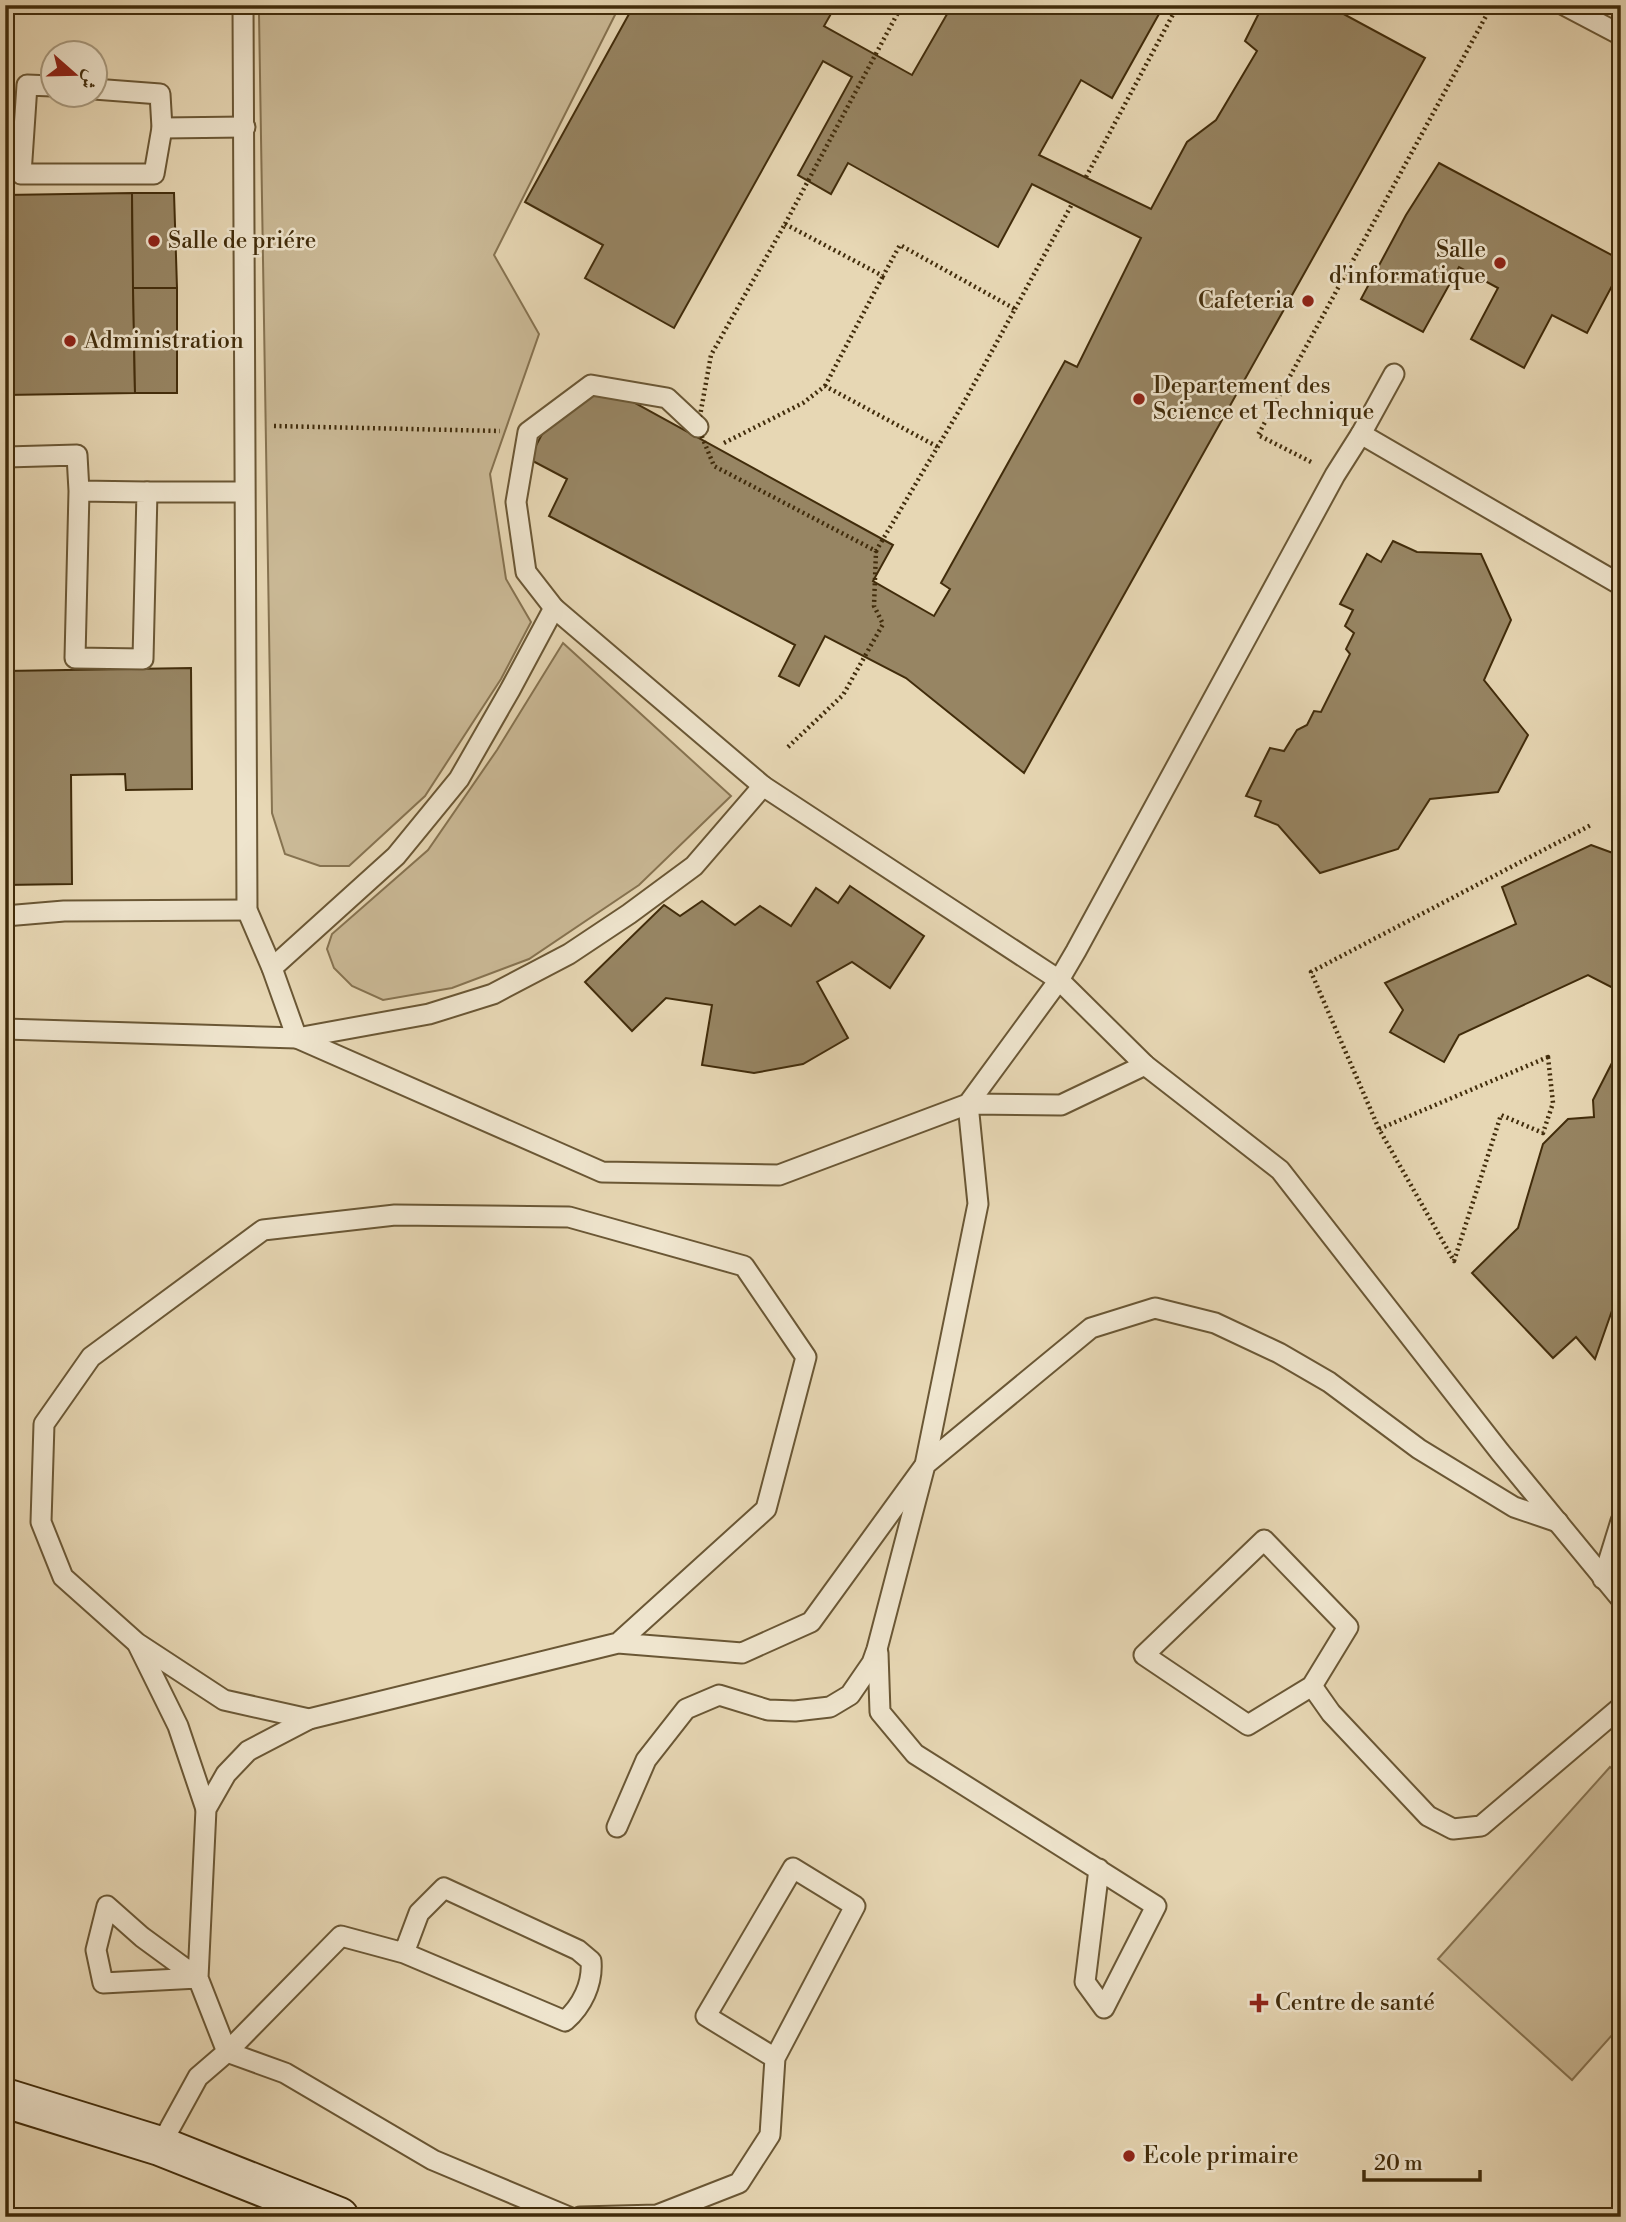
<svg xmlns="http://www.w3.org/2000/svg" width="1626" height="2222" font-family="'Libre Bodoni',Amiri,serif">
	<rect width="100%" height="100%" fill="#e7d7b4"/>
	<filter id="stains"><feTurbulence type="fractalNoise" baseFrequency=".00286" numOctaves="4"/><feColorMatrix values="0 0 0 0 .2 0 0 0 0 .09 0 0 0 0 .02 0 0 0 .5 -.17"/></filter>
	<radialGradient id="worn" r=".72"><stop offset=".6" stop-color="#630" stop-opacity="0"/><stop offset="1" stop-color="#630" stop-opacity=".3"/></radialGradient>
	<!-- green -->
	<g fill="#cbba97" stroke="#867351" stroke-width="2">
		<polygon points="418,5 620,5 494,255 539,334 490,474 506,579 531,622 501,679 425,796 349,866 320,866 285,854 272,813 259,14"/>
		<polygon points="563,643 731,796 639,885 529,959 452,988 383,1000 352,986 334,968 327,949 332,934 428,850 497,750"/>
		<polygon points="1610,1767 1621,1776 1621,2025 1572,2080 1438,1959"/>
	</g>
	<!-- building -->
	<g fill="#978563" stroke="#412c0b" stroke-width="2">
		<polygon points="634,5 836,5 824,26 912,75 950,9 942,5 1164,5 1112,98 1081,80 1039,155 1151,209 1187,142 1216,120 1257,51 1245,41 1263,5 1327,5 1425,58 1024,773 906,678 825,636 799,686 779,676 795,645 549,516 567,479 529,459 554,411 608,388 893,545 873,581 934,616 950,589 941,583 1065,361 1077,367 1141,238 1032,184 998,247 848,163 831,194 798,175 852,77 823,61 674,328 585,278 603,245 525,202"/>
		<polygon points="1439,163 1621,260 1621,269 1587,333 1552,315 1524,368 1471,339 1498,288 1459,267 1423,332 1361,299 1406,215"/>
		<polygon points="132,193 135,393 5,395 5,195"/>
		<polygon points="132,193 174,193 177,288 133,288"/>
		<polygon points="133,288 177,288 177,393 135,393"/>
		<polygon points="1393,541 1417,552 1481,554 1511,620 1484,680 1528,735 1498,792 1430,799 1398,849 1320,873 1278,825 1255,816 1261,801 1246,796 1270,748 1284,751 1297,730 1307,725 1314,711 1321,712 1350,654 1346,649 1354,633 1345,626 1353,610 1340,604 1367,554 1381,562"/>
		<polygon points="191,668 192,789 126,790 125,774 71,775 72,884 5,885 5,671"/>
		<polygon points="1591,845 1621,856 1621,992 1588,975 1459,1035 1444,1062 1390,1032 1403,1010 1385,983 1516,924 1502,887"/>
		<polygon points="850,886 924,936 890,988 852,962 817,982 848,1038 803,1064 754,1073 702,1065 712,1005 666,998 632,1031 585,982 664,905 680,916 702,901 735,925 760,906 791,926 816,888 838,903"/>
		<polygon points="1614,1059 1621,1063 1621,1285 1595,1359 1576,1337 1553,1358 1472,1273 1518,1228 1543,1144 1568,1119 1594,1117 1593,1100"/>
	</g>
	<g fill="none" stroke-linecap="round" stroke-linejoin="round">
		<!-- lane casing -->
		<g stroke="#6a5735" stroke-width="23">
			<g id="lane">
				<polyline points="243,5 247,910 272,968 297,1038 602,1172 779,1175 968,1104 1059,980 1076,951 1335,475 1361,434 1394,374"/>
				<polyline points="1564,5 1621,35"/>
				<polyline points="52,86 27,85 21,174 154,174 162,128 160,94 94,89"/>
				<polyline points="162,128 245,127"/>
				<polyline points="698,427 667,398 591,385 528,432 516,502 526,572 554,608 763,786 1059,980 1145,1065 1280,1170 1500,1452 1621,1599"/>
				<polyline points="1361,434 1621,585"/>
				<polyline points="6,457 77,455 79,491 75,658 143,659 147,492 79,491"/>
				<polyline points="147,492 244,492"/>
				<polyline points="5,916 64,911 247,910"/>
				<polyline points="272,968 396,856 459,779 510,690 554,608"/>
				<polyline points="5,1029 297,1038 429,1014 493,994 569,954 629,914 694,866 763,786"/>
				<polygon points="1264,1540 1348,1627 1312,1686 1248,1725 1144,1655"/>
				<polyline points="1603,1579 1621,1521"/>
				<polyline points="618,1643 766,1509 806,1357 744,1266 569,1217 395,1215 263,1230 91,1357 44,1424 41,1522 63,1577 137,1643 224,1700 309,1719 618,1643 742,1653 811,1622 925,1465 978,1204 968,1104 1061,1105 1145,1065"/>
				<polyline points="138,1645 178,1726 206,1809"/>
				<polyline points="878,1653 880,1712 915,1754 1156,1906 1104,2008 1085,1982 1099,1869"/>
				<polyline points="1312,1686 1331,1713 1428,1816 1453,1829 1481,1826 1621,1707"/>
				<polyline points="617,1827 646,1760 686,1709 719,1695 768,1710 795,1711 830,1707 850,1695 872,1663 877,1649 925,1465 1091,1328 1155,1308 1215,1323 1279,1353 1329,1382 1419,1449 1514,1507 1558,1522"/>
				<path d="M404 1953 419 1913 444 1888 578 1950 591 1961C593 1984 582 2006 565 2021L404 1953 341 1936 227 2052 285 2073 433 2160 569 2217"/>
				<polyline points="160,2146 198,2077 227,2052 198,1978 103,1983 96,1950 107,1906 142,1937 198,1978 206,1809 226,1774 248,1751 309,1719"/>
				<polyline points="580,2217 657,2215 739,2183 770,2135 775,2058 855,1906 793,1868 706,2016 775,2058"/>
			</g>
		</g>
		<!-- secondary casing -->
		<g stroke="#412c0b" stroke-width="42">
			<polyline id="secondary" points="5,2098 160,2146 339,2217"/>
		</g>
		<!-- path -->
		<g stroke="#412c0b" stroke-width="4.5" stroke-dasharray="2 3.5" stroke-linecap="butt">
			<polyline points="1086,177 1178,5"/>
			<polygon points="785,224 883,276 900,245 1015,309 963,404 876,551 714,466 698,427 711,355"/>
			<polyline points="785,224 902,5"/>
			<polyline points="1015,309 1072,204"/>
			<polyline points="825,386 883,276"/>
			<polyline points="274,426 500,431"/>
			<polyline points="724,443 803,403 825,386 938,447"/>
			<polyline points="1311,462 1258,435 1492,5"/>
			<polyline points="788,747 843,695 883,624 874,606 876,551"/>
			<polygon points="1548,1057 1553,1103 1543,1133 1501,1115 1454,1261 1379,1129"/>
			<polyline points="1379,1129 1311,972 1591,825"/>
		</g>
		<!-- lane -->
		<use href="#lane" stroke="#efe5ce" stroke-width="19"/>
		<!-- secondary -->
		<use href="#secondary" stroke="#efe5ce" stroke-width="38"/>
	</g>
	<!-- markers -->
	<g fill="#8f2418" stroke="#efe5ce" stroke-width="2.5">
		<circle cx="154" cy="241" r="7"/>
		<circle cx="1500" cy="263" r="7"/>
		<circle cx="1308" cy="301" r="7"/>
		<circle cx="70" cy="341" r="7"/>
		<circle cx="1139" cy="399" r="7"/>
		<path d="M1255.5 1992.5h7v7h7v7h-7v7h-7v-7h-7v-7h7z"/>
		<circle cx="1129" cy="2156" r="7"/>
	</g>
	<g text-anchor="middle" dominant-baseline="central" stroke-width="5" stroke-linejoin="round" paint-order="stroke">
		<!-- poi labels -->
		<g font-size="23" fill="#412c0b" stroke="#efe5ce" text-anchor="start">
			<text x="168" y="241">Salle de priére</text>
			<text x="1486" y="250" text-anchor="end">Salle<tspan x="1486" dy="26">d'informatique</tspan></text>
			<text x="1294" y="301" text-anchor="end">Cafeteria</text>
			<text x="84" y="341">Administration</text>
			<text x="1153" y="386">Departement des<tspan x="1153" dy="26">Science et Technique</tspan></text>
			<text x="1275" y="2003">Centre de santé</text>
			<text x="1143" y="2156">Ecole primaire</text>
		</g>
	</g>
	<!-- margin -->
	<rect width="1626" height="2222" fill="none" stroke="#e7d7b4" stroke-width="28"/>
	<rect x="7" y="7" width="1612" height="2208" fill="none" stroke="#412c0b" stroke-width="3.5"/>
	<rect x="14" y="14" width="1598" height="2194" fill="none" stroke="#412c0b" stroke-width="2"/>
	<!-- north arrow -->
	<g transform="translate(74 74) rotate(110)"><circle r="33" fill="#efe5ce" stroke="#a99b80" stroke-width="2"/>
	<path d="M0-5L12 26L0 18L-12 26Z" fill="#8f2418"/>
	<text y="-10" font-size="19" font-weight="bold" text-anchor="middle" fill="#412c0b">ش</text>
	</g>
	<!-- scale -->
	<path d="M1364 2170v10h116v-10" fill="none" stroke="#412c0b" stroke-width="3.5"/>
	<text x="1374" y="2170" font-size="21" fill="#412c0b" stroke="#efe5ce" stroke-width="5" paint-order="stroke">20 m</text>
	<rect width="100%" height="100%" filter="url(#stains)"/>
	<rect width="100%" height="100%" fill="url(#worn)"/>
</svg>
